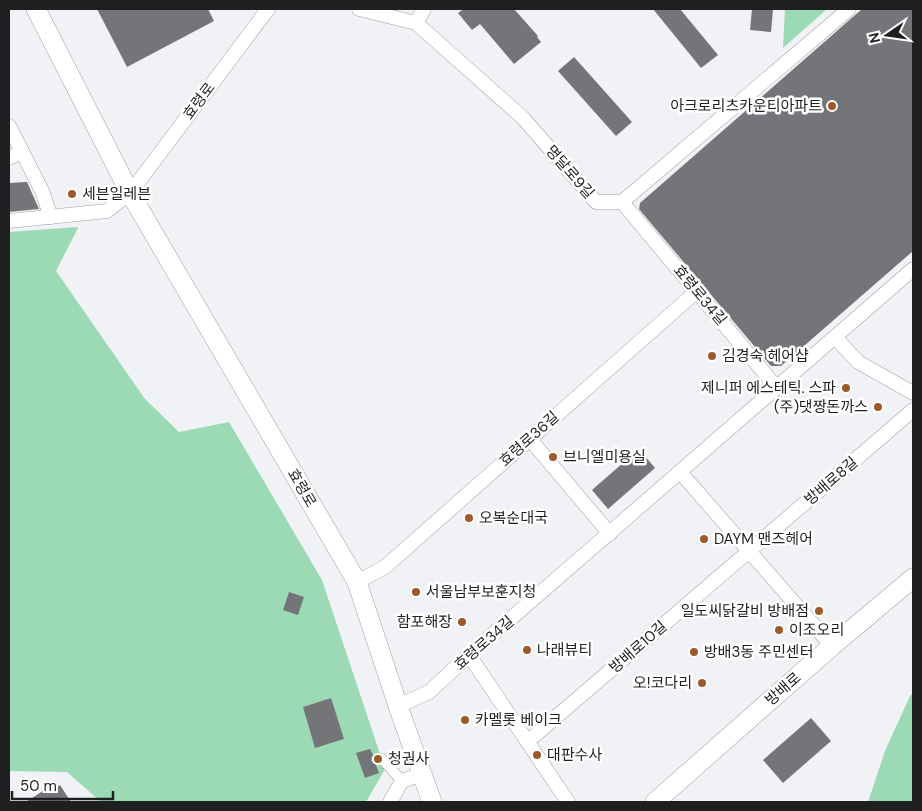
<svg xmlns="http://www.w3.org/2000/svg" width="922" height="811" font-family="'DM Sans','Noto Sans KR',sans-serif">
	<rect width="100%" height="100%" fill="#f0f2f6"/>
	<!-- green -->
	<g fill="#9cdab5">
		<polygon points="785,9 827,9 783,48"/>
		<polygon points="77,227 78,228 56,271 145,399 179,432 229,422 322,580 385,769 366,802 101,802 67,772 9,771 9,232"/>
		<polygon points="913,693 913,802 868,802 885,751 910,696"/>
	</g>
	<!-- building -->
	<g fill="#737578">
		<polygon points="97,9 208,9 214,21 127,67"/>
		<polygon points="464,9 514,9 538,36 537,37 541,42 514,64 480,24 472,30 458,13"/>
		<polygon points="653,9 680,9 718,55 701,68"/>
		<polygon points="752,9 773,9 771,32 750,30"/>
		<polygon points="862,9 913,9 913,251 781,366 771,366 639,209 640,203"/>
		<polygon points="574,57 632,122 616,136 558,71"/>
		<polygon points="27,182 39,209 9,212 9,183"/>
		<polygon points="639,449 655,468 608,509 592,490"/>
		<polygon points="289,592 304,597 298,615 283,610"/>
		<polygon points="331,698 344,739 315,748 303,707"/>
		<polygon points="811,718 831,741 783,783 763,760"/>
		<polygon points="370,749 373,755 371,759 372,762 376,765 379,773 365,778 356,753"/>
		<polygon points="55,783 57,787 60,785 71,802 26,802"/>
	</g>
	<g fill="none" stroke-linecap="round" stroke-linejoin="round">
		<!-- pedestrian casing -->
		<g stroke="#9ea0a4" stroke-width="11">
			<polyline id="pedestrian" points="378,759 382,759 402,781"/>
		</g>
		<!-- minor casing -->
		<g stroke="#9ea0a4" stroke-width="15">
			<g id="minor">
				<polyline points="359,9 416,23 523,118 596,202 622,202 849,9"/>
				<polyline points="416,23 424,9"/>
				<polyline points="9,126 42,191 51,217"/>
				<polyline points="9,158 22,152"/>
				<polyline points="622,202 777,388"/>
				<polyline points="9,221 107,211 130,193 268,9"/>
				<polyline points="835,337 858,362 913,393"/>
				<polyline points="529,438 610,534"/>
				<polyline points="680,472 832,646"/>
				<polyline points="357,582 385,567 697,291"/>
				<polyline points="469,655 568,802"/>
				<polyline points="398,706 429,692 469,655 913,269"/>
				<polyline points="527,742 913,410"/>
				<polyline points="390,802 402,781 422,774"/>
			</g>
		</g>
		<!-- secondary casing -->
		<g stroke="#9ea0a4" stroke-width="20">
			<g id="secondary">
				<polyline points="36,9 130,193 357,582 398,706 432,802"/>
				<polyline points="655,802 832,646 913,578"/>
			</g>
		</g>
		<!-- pedestrian -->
		<use href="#pedestrian" stroke="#fff" stroke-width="10"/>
		<!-- minor -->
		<use href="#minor" stroke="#fff" stroke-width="14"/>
		<!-- secondary -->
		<use href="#secondary" stroke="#fff" stroke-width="19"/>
	</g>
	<!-- markers -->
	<g fill="#9d592b" stroke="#fff" stroke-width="2">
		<circle cx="832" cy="106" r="5"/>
		<circle cx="72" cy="194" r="5"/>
		<circle cx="712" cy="356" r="5"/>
		<circle cx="846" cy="388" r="5"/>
		<circle cx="878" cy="407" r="5"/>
		<circle cx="553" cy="457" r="5"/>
		<circle cx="469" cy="518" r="5"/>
		<circle cx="704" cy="539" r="5"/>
		<circle cx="416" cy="592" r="5"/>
		<circle cx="819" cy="611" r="5"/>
		<circle cx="462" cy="622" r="5"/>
		<circle cx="779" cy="630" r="5"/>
		<circle cx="527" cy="650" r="5"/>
		<circle cx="694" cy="652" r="5"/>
		<circle cx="702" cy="683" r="5"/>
		<circle cx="465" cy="720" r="5"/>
		<circle cx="537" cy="755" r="5"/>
		<circle cx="378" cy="759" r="5"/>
	</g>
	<g text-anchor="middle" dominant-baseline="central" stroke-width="5" stroke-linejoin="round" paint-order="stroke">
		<!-- street labels -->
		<g font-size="15" fill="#1e1f20" stroke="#fff">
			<text transform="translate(199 101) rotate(-53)">효령로</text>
			<text transform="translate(570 172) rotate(49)">명달로9길</text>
			<text transform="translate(700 295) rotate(50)">효령로34길</text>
			<text transform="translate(529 439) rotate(-42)">효령로36길</text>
			<text transform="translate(831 481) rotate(-41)">방배로8길</text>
			<text transform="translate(302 488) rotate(60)">효령로</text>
			<text transform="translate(484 643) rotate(-41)">효령로34길</text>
			<text transform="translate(638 647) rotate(-41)">방배로10길</text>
			<text transform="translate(783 689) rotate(-41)">방배로</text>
		</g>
		<!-- poi labels -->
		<g font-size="15" fill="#1e1f20" stroke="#fff" text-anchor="start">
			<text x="822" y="106" text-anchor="end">아크로리츠카운티아파트</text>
			<text x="82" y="194">세븐일레븐</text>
			<text x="722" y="356">김경숙 헤어샵</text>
			<text x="836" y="388" text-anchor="end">제니퍼 에스테틱. 스파</text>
			<text x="868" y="407" text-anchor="end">(주)댓짱돈까스</text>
			<text x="563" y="457">브니엘미용실</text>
			<text x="479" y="518">오복순대국</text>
			<text x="714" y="539">DAYM 맨즈헤어</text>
			<text x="426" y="592">서울남부보훈지청</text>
			<text x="809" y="611" text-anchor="end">일도씨닭갈비 방배점</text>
			<text x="452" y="622" text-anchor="end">함포해장</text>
			<text x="789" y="630">이조오리</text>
			<text x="537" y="650">나래뷰티</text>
			<text x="704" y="652">방배3동 주민센터</text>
			<text x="692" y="683" text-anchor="end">오!코다리</text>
			<text x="475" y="720">카멜롯 베이크</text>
			<text x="547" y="755">대판수사</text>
			<text x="388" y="759">청권사</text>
		</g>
	</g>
	<!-- border -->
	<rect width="922" height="811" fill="none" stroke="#1e1f20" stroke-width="20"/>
	<!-- north arrow -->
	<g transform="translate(887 35) rotate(257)" stroke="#ffffff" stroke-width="4" paint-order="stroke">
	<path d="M0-4L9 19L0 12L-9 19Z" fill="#1e1f20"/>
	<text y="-8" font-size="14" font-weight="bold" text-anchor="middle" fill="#1e1f20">N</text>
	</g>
	<!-- scale -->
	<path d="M12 791v8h101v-8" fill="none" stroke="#1e1f20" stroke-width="2.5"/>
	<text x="20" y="791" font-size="15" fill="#1e1f20" stroke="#ffffff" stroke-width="4" paint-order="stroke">50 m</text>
</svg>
